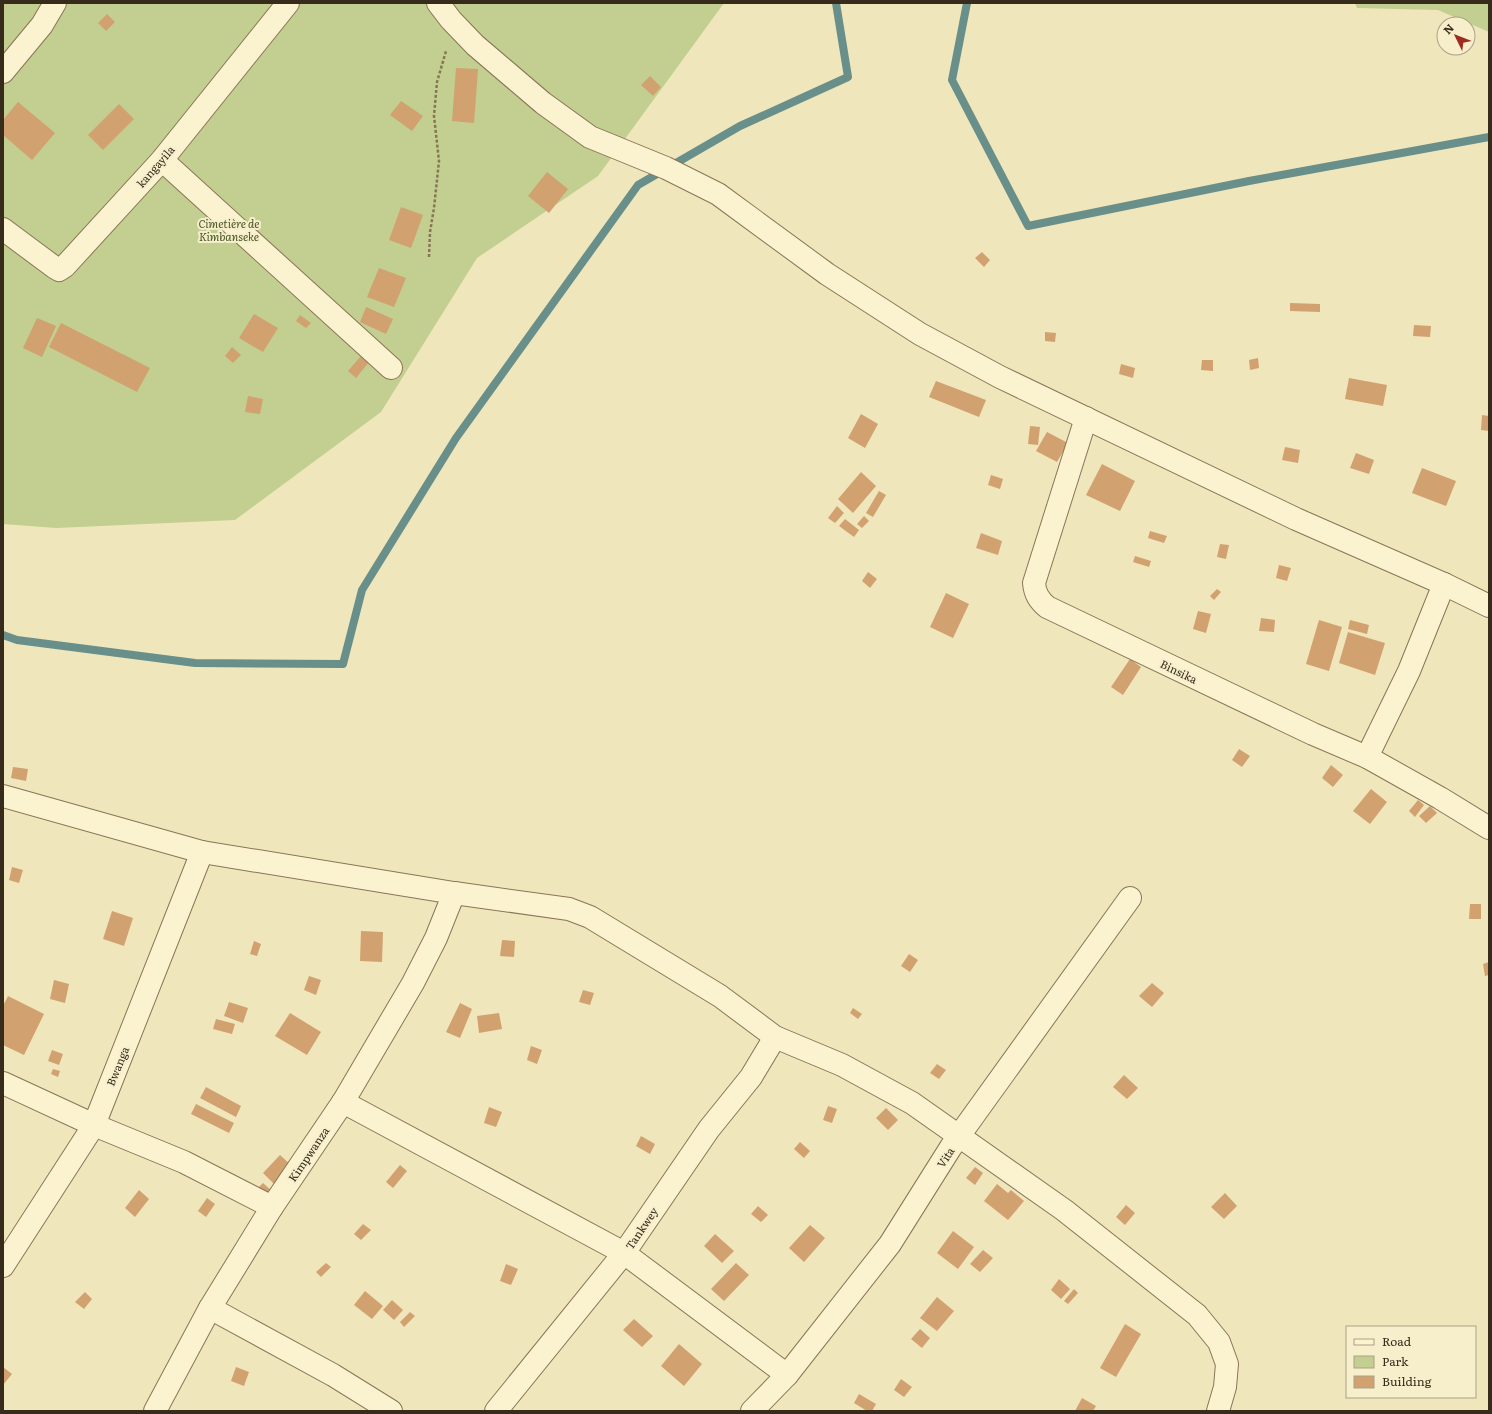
<svg xmlns="http://www.w3.org/2000/svg" width="1492" height="1414" font-family="Literata,serif">
	<rect width="100%" height="100%" fill="#f0e6bc"/>
	<!-- green -->
	<g fill="#c2cf90">
		<polygon points="3,3 724,3 598,176 477,258 381,412 235,520 56,528 3,524"/>
		<polygon points="1355,3 1489,3 1489,32 1438,10 1357,8"/>
	</g>
	<g fill="none" stroke-linecap="round" stroke-linejoin="round">
		<!-- stream -->
		<g stroke="#688f89" stroke-width="8">
			<polyline points="967,3 952,80 1028,226 1249,181 1489,137"/>
			<polyline points="3,635 17,640 195,663 343,664 362,590 456,438 638,185 740,126 848,77 836,3"/>
		</g>
	</g>
	<!-- building -->
	<g fill="#d1a170">
		<polygon points="107,14 115,22 106,31 98,23"/>
		<polygon points="456,68 478,69 474,123 452,121"/>
		<polygon points="650,76 661,87 653,96 641,85"/>
		<polygon points="401,101 423,116 412,131 390,115"/>
		<polygon points="18,102 55,133 32,160 3,135 3,120"/>
		<polygon points="119,104 134,119 103,150 88,135"/>
		<polygon points="547,172 568,189 549,213 528,196"/>
		<polygon points="401,207 423,215 411,248 389,240"/>
		<polygon points="982,252 990,260 984,267 975,258"/>
		<polygon points="379,268 406,278 394,307 367,297"/>
		<polygon points="1290,303 1320,304 1320,312 1290,311"/>
		<polygon points="366,307 393,319 386,334 360,322"/>
		<polygon points="254,314 278,328 263,352 239,338"/>
		<polygon points="300,315 311,323 306,328 296,321"/>
		<polygon points="37,318 56,326 42,357 23,348"/>
		<polygon points="61,323 150,368 137,392 49,347"/>
		<polygon points="1414,325 1431,326 1430,337 1413,336"/>
		<polygon points="1045,332 1056,333 1055,342 1045,341"/>
		<polygon points="232,347 241,355 233,363 225,356"/>
		<polygon points="361,356 369,362 356,378 348,371"/>
		<polygon points="1258,358 1259,368 1250,370 1249,360"/>
		<polygon points="1202,360 1213,360 1213,371 1201,370"/>
		<polygon points="1121,364 1135,368 1133,378 1119,374"/>
		<polygon points="1349,378 1387,385 1383,406 1345,399"/>
		<polygon points="936,381 986,400 979,417 929,397"/>
		<polygon points="248,396 263,399 260,414 245,412"/>
		<polygon points="861,414 878,424 865,448 848,438"/>
		<polygon points="1482,415 1489,416 1489,431 1481,430"/>
		<polygon points="1030,426 1040,427 1038,445 1028,444"/>
		<polygon points="1047,432 1068,443 1057,462 1036,451"/>
		<polygon points="1285,447 1300,450 1298,463 1282,460"/>
		<polygon points="1356,453 1374,460 1369,474 1350,468"/>
		<polygon points="1102,464 1135,481 1120,511 1086,495"/>
		<polygon points="1422,468 1456,481 1446,506 1412,493"/>
		<polygon points="861,472 876,486 853,513 838,499"/>
		<polygon points="991,475 1003,479 1000,489 988,485"/>
		<polygon points="879,491 886,495 873,517 866,513"/>
		<polygon points="837,506 844,513 835,523 828,518"/>
		<polygon points="864,516 869,521 862,528 857,524"/>
		<polygon points="845,519 859,530 854,537 839,526"/>
		<polygon points="1150,531 1167,536 1164,543 1148,538"/>
		<polygon points="981,533 1002,541 998,555 976,548"/>
		<polygon points="1220,544 1229,545 1226,559 1217,557"/>
		<polygon points="1135,556 1151,561 1149,567 1133,562"/>
		<polygon points="1279,565 1291,568 1287,581 1276,578"/>
		<polygon points="868,572 877,579 870,588 862,581"/>
		<polygon points="1217,589 1221,592 1214,600 1210,596"/>
		<polygon points="946,593 969,604 953,638 930,627"/>
		<polygon points="1198,611 1211,614 1206,633 1193,629"/>
		<polygon points="1261,618 1275,620 1274,632 1259,631"/>
		<polygon points="1319,620 1342,627 1329,671 1306,664"/>
		<polygon points="1350,620 1369,625 1367,634 1348,629"/>
		<polygon points="1348,632 1385,643 1375,675 1339,663"/>
		<polygon points="1130,659 1141,667 1123,695 1111,687"/>
		<polygon points="1239,749 1250,756 1242,767 1232,760"/>
		<polygon points="1331,765 1343,775 1333,787 1322,778"/>
		<polygon points="13,767 28,769 26,781 11,778"/>
		<polygon points="1371,789 1387,802 1370,824 1353,811"/>
		<polygon points="1418,800 1424,805 1415,817 1409,811"/>
		<polygon points="1430,806 1437,813 1426,823 1419,816"/>
		<polygon points="12,867 23,870 19,883 9,880"/>
		<polygon points="1470,904 1481,904 1481,919 1469,919"/>
		<polygon points="112,911 133,918 124,946 103,939"/>
		<polygon points="361,931 383,932 382,962 360,961"/>
		<polygon points="502,940 515,941 514,957 500,956"/>
		<polygon points="254,941 261,944 257,956 250,954"/>
		<polygon points="909,954 918,960 910,972 901,966"/>
		<polygon points="1489,962 1489,975 1485,976 1483,964"/>
		<polygon points="309,976 321,980 316,995 304,990"/>
		<polygon points="54,980 69,984 65,1003 50,999"/>
		<polygon points="1152,983 1164,993 1152,1007 1139,996"/>
		<polygon points="583,990 594,993 590,1005 579,1002"/>
		<polygon points="8,996 44,1014 24,1055 3,1045 3,1006"/>
		<polygon points="229,1002 248,1008 243,1023 224,1016"/>
		<polygon points="460,1003 472,1009 460,1038 446,1032"/>
		<polygon points="853,1008 862,1014 858,1019 850,1013"/>
		<polygon points="290,1013 321,1032 307,1055 275,1036"/>
		<polygon points="499,1013 502,1029 479,1033 477,1016"/>
		<polygon points="216,1019 235,1024 232,1034 213,1029"/>
		<polygon points="531,1046 542,1050 537,1064 527,1060"/>
		<polygon points="52,1050 63,1054 59,1065 48,1061"/>
		<polygon points="937,1064 946,1070 939,1079 930,1073"/>
		<polygon points="53,1069 60,1071 58,1077 51,1074"/>
		<polygon points="1124,1075 1138,1088 1127,1099 1113,1087"/>
		<polygon points="206,1087 241,1106 236,1117 200,1098"/>
		<polygon points="196,1104 234,1123 229,1133 191,1114"/>
		<polygon points="828,1106 837,1109 832,1123 823,1120"/>
		<polygon points="489,1107 502,1112 496,1127 484,1123"/>
		<polygon points="886,1108 898,1120 888,1130 876,1118"/>
		<polygon points="641,1136 655,1144 650,1154 636,1146"/>
		<polygon points="800,1142 810,1151 804,1158 794,1149"/>
		<polygon points="280,1155 292,1166 275,1185 263,1173"/>
		<polygon points="400,1165 407,1171 393,1188 386,1182"/>
		<polygon points="975,1167 983,1173 975,1185 966,1178"/>
		<polygon points="263,1183 272,1191 267,1195 259,1187"/>
		<polygon points="997,1184 1008,1193 1011,1190 1024,1201 1008,1220 984,1201"/>
		<polygon points="139,1190 149,1199 135,1217 125,1208"/>
		<polygon points="1225,1193 1237,1206 1224,1219 1211,1207"/>
		<polygon points="207,1198 215,1204 206,1217 198,1211"/>
		<polygon points="1126,1205 1135,1213 1125,1225 1116,1217"/>
		<polygon points="758,1206 768,1215 761,1222 751,1214"/>
		<polygon points="363,1224 371,1230 361,1240 354,1234"/>
		<polygon points="810,1225 825,1238 804,1262 789,1248"/>
		<polygon points="953,1231 974,1247 958,1269 937,1253"/>
		<polygon points="715,1234 734,1251 722,1263 704,1246"/>
		<polygon points="983,1250 993,1258 980,1272 970,1264"/>
		<polygon points="326,1263 331,1267 321,1277 316,1272"/>
		<polygon points="736,1263 749,1275 724,1301 711,1289"/>
		<polygon points="506,1264 518,1269 511,1285 500,1281"/>
		<polygon points="1059,1279 1070,1289 1061,1299 1051,1290"/>
		<polygon points="1074,1289 1078,1293 1068,1304 1064,1301"/>
		<polygon points="365,1291 383,1306 372,1319 354,1305"/>
		<polygon points="85,1292 92,1299 84,1309 75,1302"/>
		<polygon points="937,1297 954,1311 937,1331 920,1318"/>
		<polygon points="392,1300 403,1310 394,1320 383,1310"/>
		<polygon points="410,1312 415,1316 404,1327 400,1322"/>
		<polygon points="634,1319 653,1336 642,1347 623,1330"/>
		<polygon points="1125,1324 1141,1334 1116,1377 1100,1368"/>
		<polygon points="920,1329 930,1338 922,1348 911,1339"/>
		<polygon points="679,1344 702,1364 684,1386 661,1366"/>
		<polygon points="3,1367 12,1374 3,1385"/>
		<polygon points="236,1367 249,1372 244,1386 231,1381"/>
		<polygon points="901,1379 912,1387 904,1397 894,1390"/>
		<polygon points="859,1394 876,1404 872,1411 867,1411 854,1403"/>
		<polygon points="1082,1398 1096,1406 1093,1411 1075,1411"/>
	</g>
	<g fill="none" stroke-linecap="round" stroke-linejoin="round">
		<!-- minor casing -->
		<g stroke="#897555" stroke-width="24">
			<g id="minor">
				<polyline points="438,3 451,20 475,45 543,103 590,137 666,168 718,194 827,274 920,334 1000,377 1296,519 1444,584 1489,606"/>
				<polyline points="3,72 42,25 55,3"/>
				<polyline points="162,160 391,368"/>
				<polyline points="3,229 54,267 59,270 65,266 162,160 288,3"/>
				<path d="M1086 418 1034 583C1035 594 1039 600 1047 607L1313 734 1367 757 1440 798 1489 828"/>
				<polyline points="1367,757 1409,671 1444,584"/>
				<polyline points="3,796 202,852 454,893 569,909 590,917 720,996 775,1037 842,1065 912,1103 1064,1210 1197,1315 1219,1342 1227,1364 1225,1387 1218,1411"/>
				<polyline points="3,1083 94,1125 184,1162 272,1207"/>
				<polyline points="343,1102 624,1253 787,1375"/>
				<polyline points="3,1266 94,1125 202,852"/>
				<polyline points="210,1308 333,1375 391,1411"/>
				<polyline points="155,1411 210,1308 272,1207 343,1102 413,983 436,938 454,893"/>
				<polyline points="496,1411 624,1253 709,1129 751,1077 775,1037"/>
				<polyline points="752,1411 787,1375 890,1244 951,1147 1130,898"/>
			</g>
		</g>
		<!-- path -->
		<polyline stroke="#897555" stroke-width="2.5" stroke-dasharray="3 2" stroke-linecap="butt" points="429,257 430,232 434,208 439,161 434,116 437,82 446,51"/>
		<!-- minor -->
		<use href="#minor" stroke="#fbf2d0" stroke-width="22"/>
	</g>
	<g text-anchor="middle" dominant-baseline="central" stroke-width="4" stroke-linejoin="round" paint-order="stroke">
		<!-- street labels -->
		<g font-size="11" fill="#372b1b" stroke="#f7efcc">
			<text transform="translate(155 166) rotate(-49)">kangayila</text>
			<text transform="translate(1179 671) rotate(26)">Binsika</text>
			<text transform="translate(117 1066) rotate(-68)">Bwanga</text>
			<text transform="translate(308 1154) rotate(-56)">Kimpwanza</text>
			<text transform="translate(945 1157) rotate(-57)">Vita</text>
			<text transform="translate(641 1228) rotate(-56)">Tankwey</text>
		</g>
		<!-- park labels -->
		<g font-size="11" font-style="italic" fill="#435520" stroke="#f7efcc">
			<text x="229" y="223">Cimetière de<tspan x="229" dy="13">Kimbanseke</tspan></text>
		</g>
	</g>
	<!-- border -->
	<rect width="1492" height="1414" fill="none" stroke="#372b1b" stroke-width="8"/>
	<!-- legend -->
	<rect x="1346" y="1326" width="130" height="72" fill="#f7efcc" stroke="#aaa185"/>
	<rect x="1354" y="1339" width="20" height="6" fill="#fbf2d0" stroke="#aaa185"/>
	<text x="1382" y="1346" font-size="12" fill="#372b1b">Road</text>
	<rect x="1354" y="1356" width="20" height="12" fill="#c2cf90" stroke="#aaa185"/>
	<text x="1382" y="1366" font-size="12" fill="#372b1b">Park</text>
	<rect x="1354" y="1376" width="20" height="12" fill="#d1a170" stroke="#aaa185"/>
	<text x="1382" y="1386" font-size="12" fill="#372b1b">Building</text>
	<!-- north arrow -->
	<g transform="translate(1456 36) rotate(313)"><circle r="19" fill="#f7efcc" stroke="#aaa185"/>
	<path d="M0-3L7 15L0 10L-7 15Z" fill="#9c2b21"/>
	<text y="-6" font-size="11" font-weight="bold" text-anchor="middle" fill="#372b1b">N</text>
	</g>
</svg>
